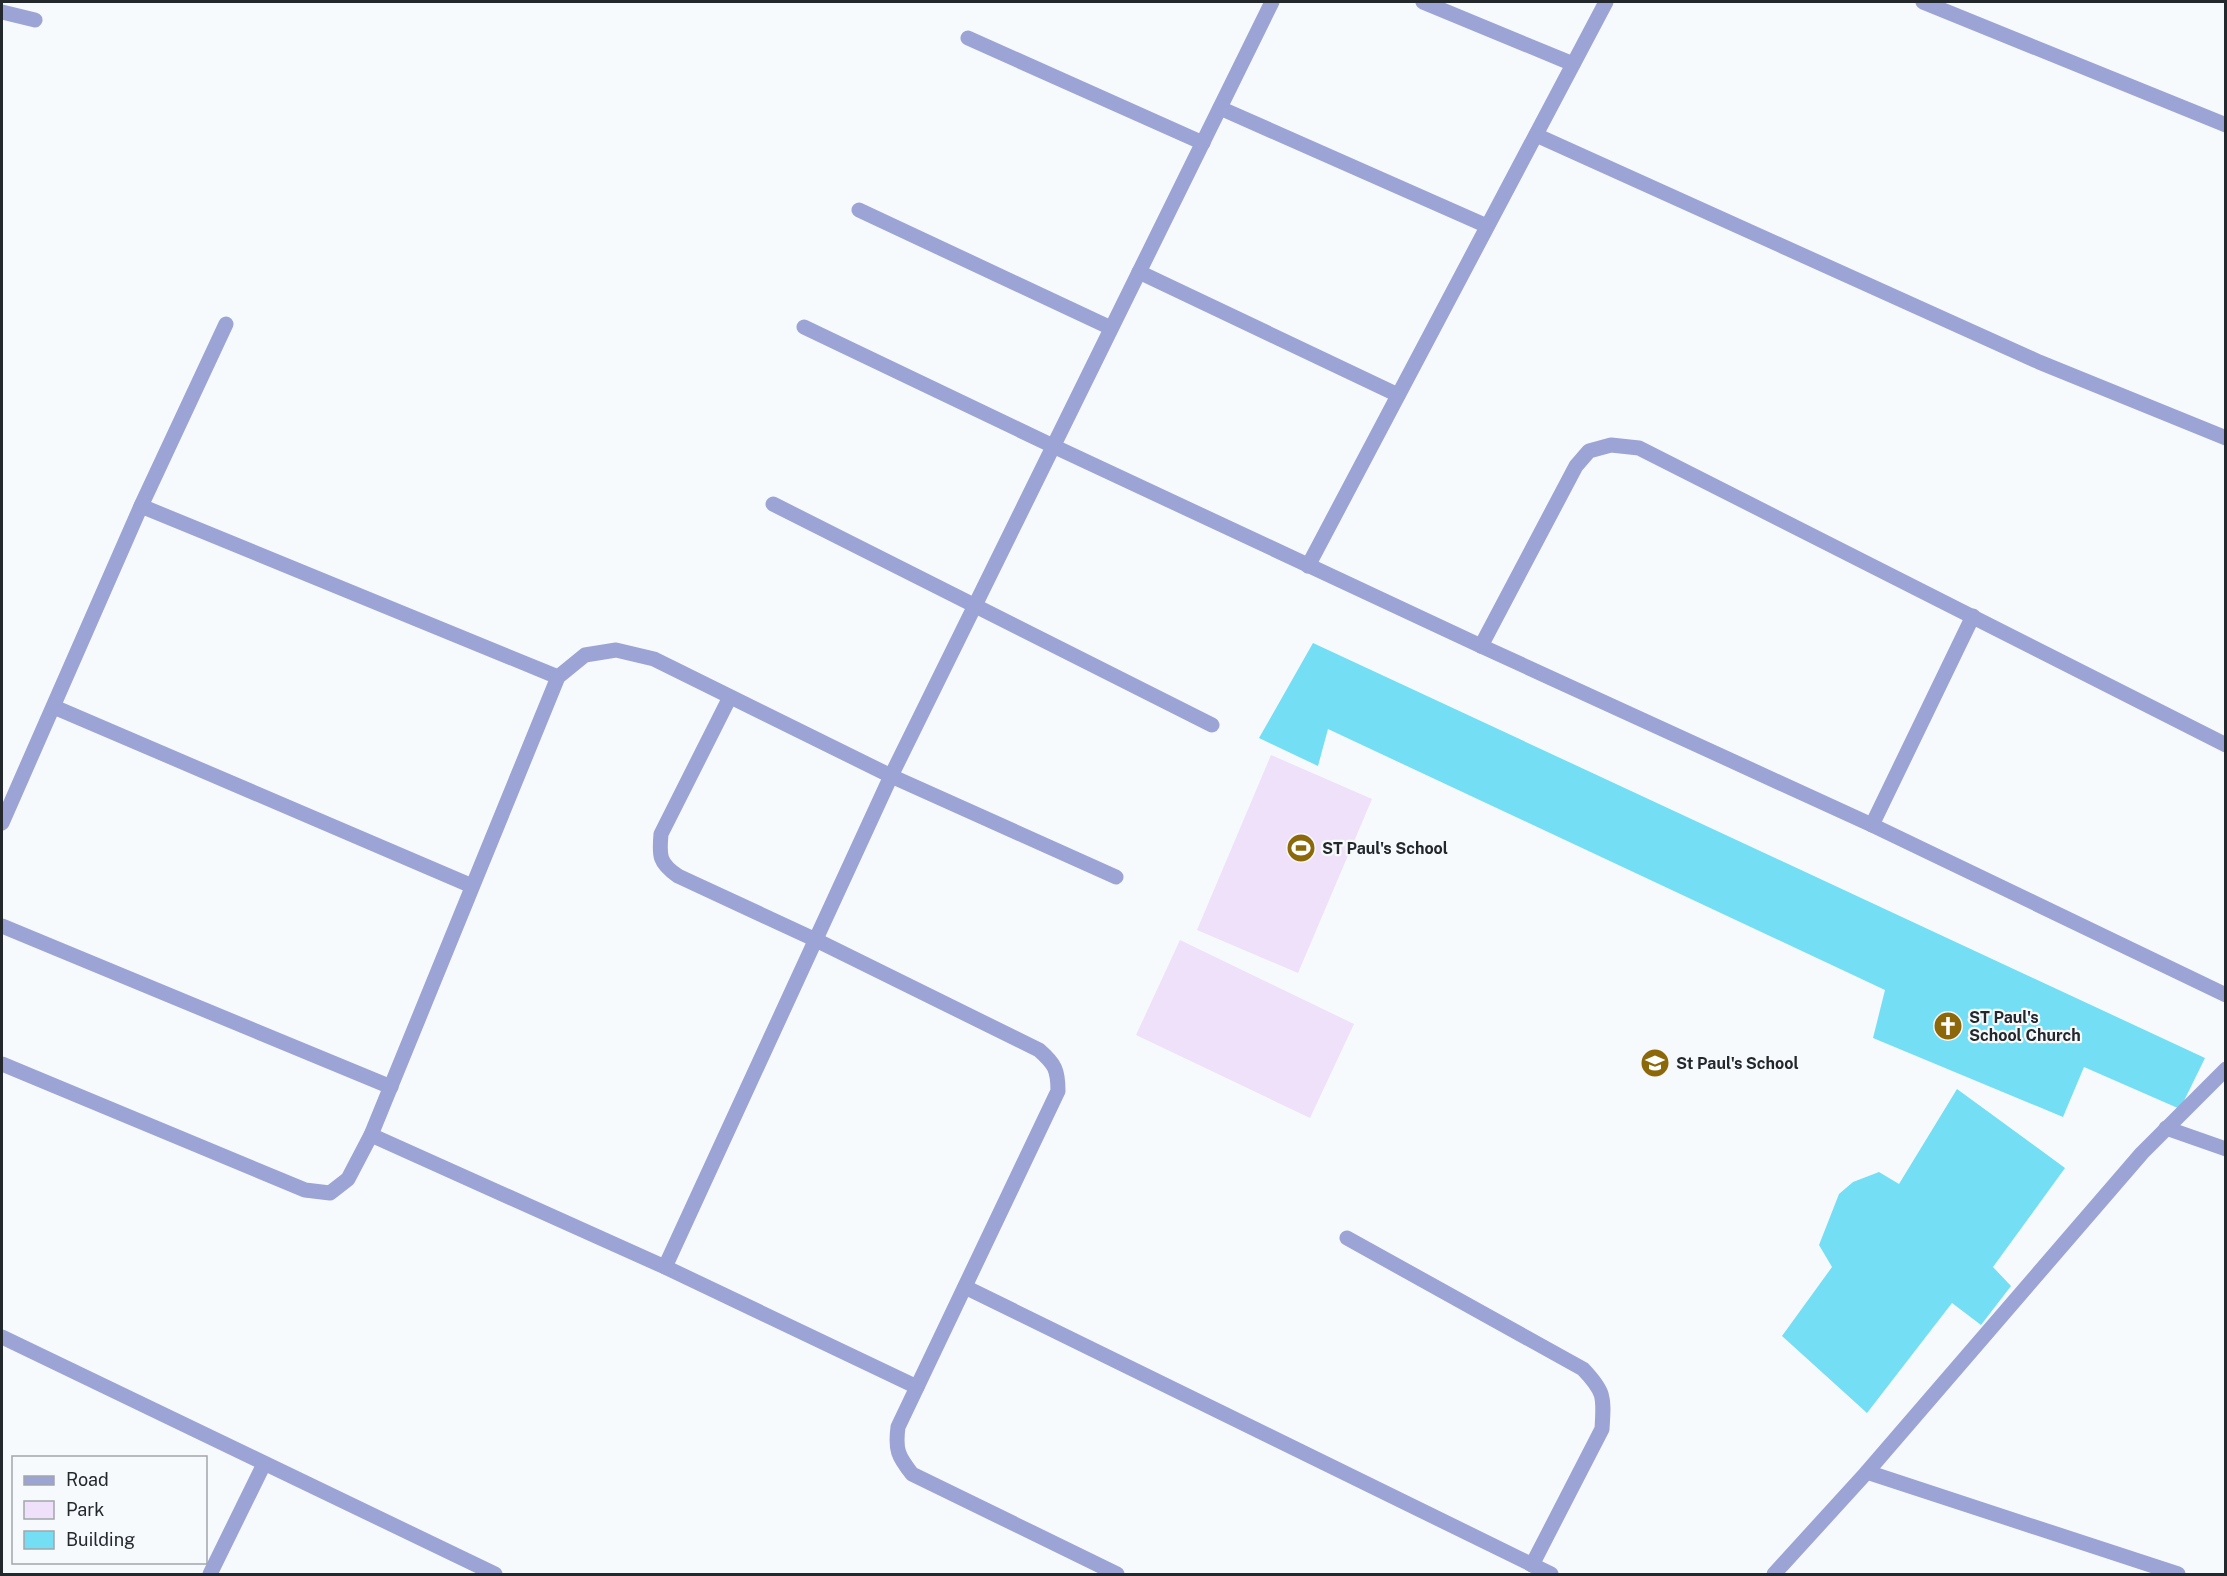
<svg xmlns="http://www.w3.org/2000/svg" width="2227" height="1576" font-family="'Public Sans',sans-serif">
	<rect width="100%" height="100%" fill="#f7fafd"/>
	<!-- green -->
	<g fill="#eee1f9">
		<polygon points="1271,755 1372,799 1298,973 1197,930"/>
		<polygon points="1180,940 1354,1024 1310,1118 1136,1035"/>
	</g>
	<!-- building -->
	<g fill="#74def4">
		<polygon points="1313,643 2205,1058 2180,1109 2084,1067 2063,1117 1873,1038 1885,990 1328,729 1318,766 1259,738"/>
		<polygon points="1957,1089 2065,1168 1993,1267 2011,1286 1981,1325 1952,1303 1867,1413 1782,1336 1832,1267 1819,1245 1839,1194 1853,1182 1879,1172 1899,1184"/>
	</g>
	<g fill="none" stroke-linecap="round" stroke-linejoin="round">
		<!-- lane -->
		<path stroke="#9ca4d6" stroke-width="15" d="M1347 1238 1583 1369C1605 1392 1604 1397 1602 1429L1532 1565"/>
		<!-- street -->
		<g stroke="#9ca4d6" stroke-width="15">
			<polyline points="1423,2 1573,64"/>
			<polyline points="1923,2 2226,125"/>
			<polyline points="2,12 35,20"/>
			<polyline points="968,38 1203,143"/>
			<polyline points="1220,108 1487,226"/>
			<polyline points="1536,135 2039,362 2226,438"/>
			<polyline points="859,210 1111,328"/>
			<polyline points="1139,272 1398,395"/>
			<polyline points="804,327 1053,446 1481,646 1872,825 2226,995"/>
			<polyline points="773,504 1212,725"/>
			<polyline points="141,506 558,677"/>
			<polyline points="1308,566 1606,2"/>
			<polyline points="1481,646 1576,466 1589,451 1611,445 1639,448 2226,745"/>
			<path d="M730 697 661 834C659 856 659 863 678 876L816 940 1039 1050C1055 1064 1058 1070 1058 1091L898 1427C895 1450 898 1456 912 1474L1117 1574"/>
			<polyline points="54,707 472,886"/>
			<polyline points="2,823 141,506 226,324"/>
			<polyline points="1872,825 1973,616"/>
			<polyline points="2,926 391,1087"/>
			<polyline points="2,1064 305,1190 330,1193 348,1179 371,1135 558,677 585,655 616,650 654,659 891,776 1116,877"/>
			<polyline points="2166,1128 2226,1149"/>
			<polyline points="371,1135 665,1267 917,1387"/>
			<polyline points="665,1267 891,776 1272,2"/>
			<polyline points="965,1287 1551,1574"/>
			<polyline points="2,1337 495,1574"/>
			<polyline points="1867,1472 2178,1574"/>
			<polyline points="210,1574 264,1464"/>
			<polyline points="1774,1574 1867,1472 2142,1153 2226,1069"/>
		</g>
	</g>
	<!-- icons -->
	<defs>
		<g id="stadium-disc" transform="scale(1.5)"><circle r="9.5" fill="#8d680a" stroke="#f7fafd"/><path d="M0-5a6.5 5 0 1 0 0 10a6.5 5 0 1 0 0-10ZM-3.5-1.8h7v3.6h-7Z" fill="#fff"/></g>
		<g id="church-disc" transform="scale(1.5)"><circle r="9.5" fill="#8d680a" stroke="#f7fafd"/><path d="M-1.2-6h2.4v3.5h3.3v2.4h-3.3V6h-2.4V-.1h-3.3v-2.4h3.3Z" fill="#fff"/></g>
		<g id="school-disc" transform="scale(1.5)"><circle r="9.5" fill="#8d680a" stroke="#f7fafd"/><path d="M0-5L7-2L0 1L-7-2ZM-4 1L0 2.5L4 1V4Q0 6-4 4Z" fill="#fff"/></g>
	</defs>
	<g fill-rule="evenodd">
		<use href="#stadium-disc" x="1301" y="848"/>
		<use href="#church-disc" x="1948" y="1026"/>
		<use href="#school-disc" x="1655" y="1063"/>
	</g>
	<g text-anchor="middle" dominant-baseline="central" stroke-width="4.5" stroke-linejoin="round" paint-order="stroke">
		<!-- poi labels -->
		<g font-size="16" font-weight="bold" fill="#23282d" stroke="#f7fafd" text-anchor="start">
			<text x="1322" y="848">ST Paul's School</text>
			<text x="1969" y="1017">ST Paul's<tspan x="1969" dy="18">School Church</tspan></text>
			<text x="1676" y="1063">St Paul's School</text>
		</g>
	</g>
	<!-- border -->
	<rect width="2227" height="1576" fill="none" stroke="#23282d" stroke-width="6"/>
	<!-- legend -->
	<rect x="12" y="1456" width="195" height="108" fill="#f7fafd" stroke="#a2a6aa" stroke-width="1.5"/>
	<rect x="24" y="1476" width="30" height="9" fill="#9ca4d6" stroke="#a2a6aa" stroke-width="1.5"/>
	<text x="66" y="1486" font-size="18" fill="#23282d">Road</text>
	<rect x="24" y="1501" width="30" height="18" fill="#eee1f9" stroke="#a2a6aa" stroke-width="1.5"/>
	<text x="66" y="1516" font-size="18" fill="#23282d">Park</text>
	<rect x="24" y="1531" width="30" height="18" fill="#74def4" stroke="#a2a6aa" stroke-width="1.5"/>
	<text x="66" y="1546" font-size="18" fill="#23282d">Building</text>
</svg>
